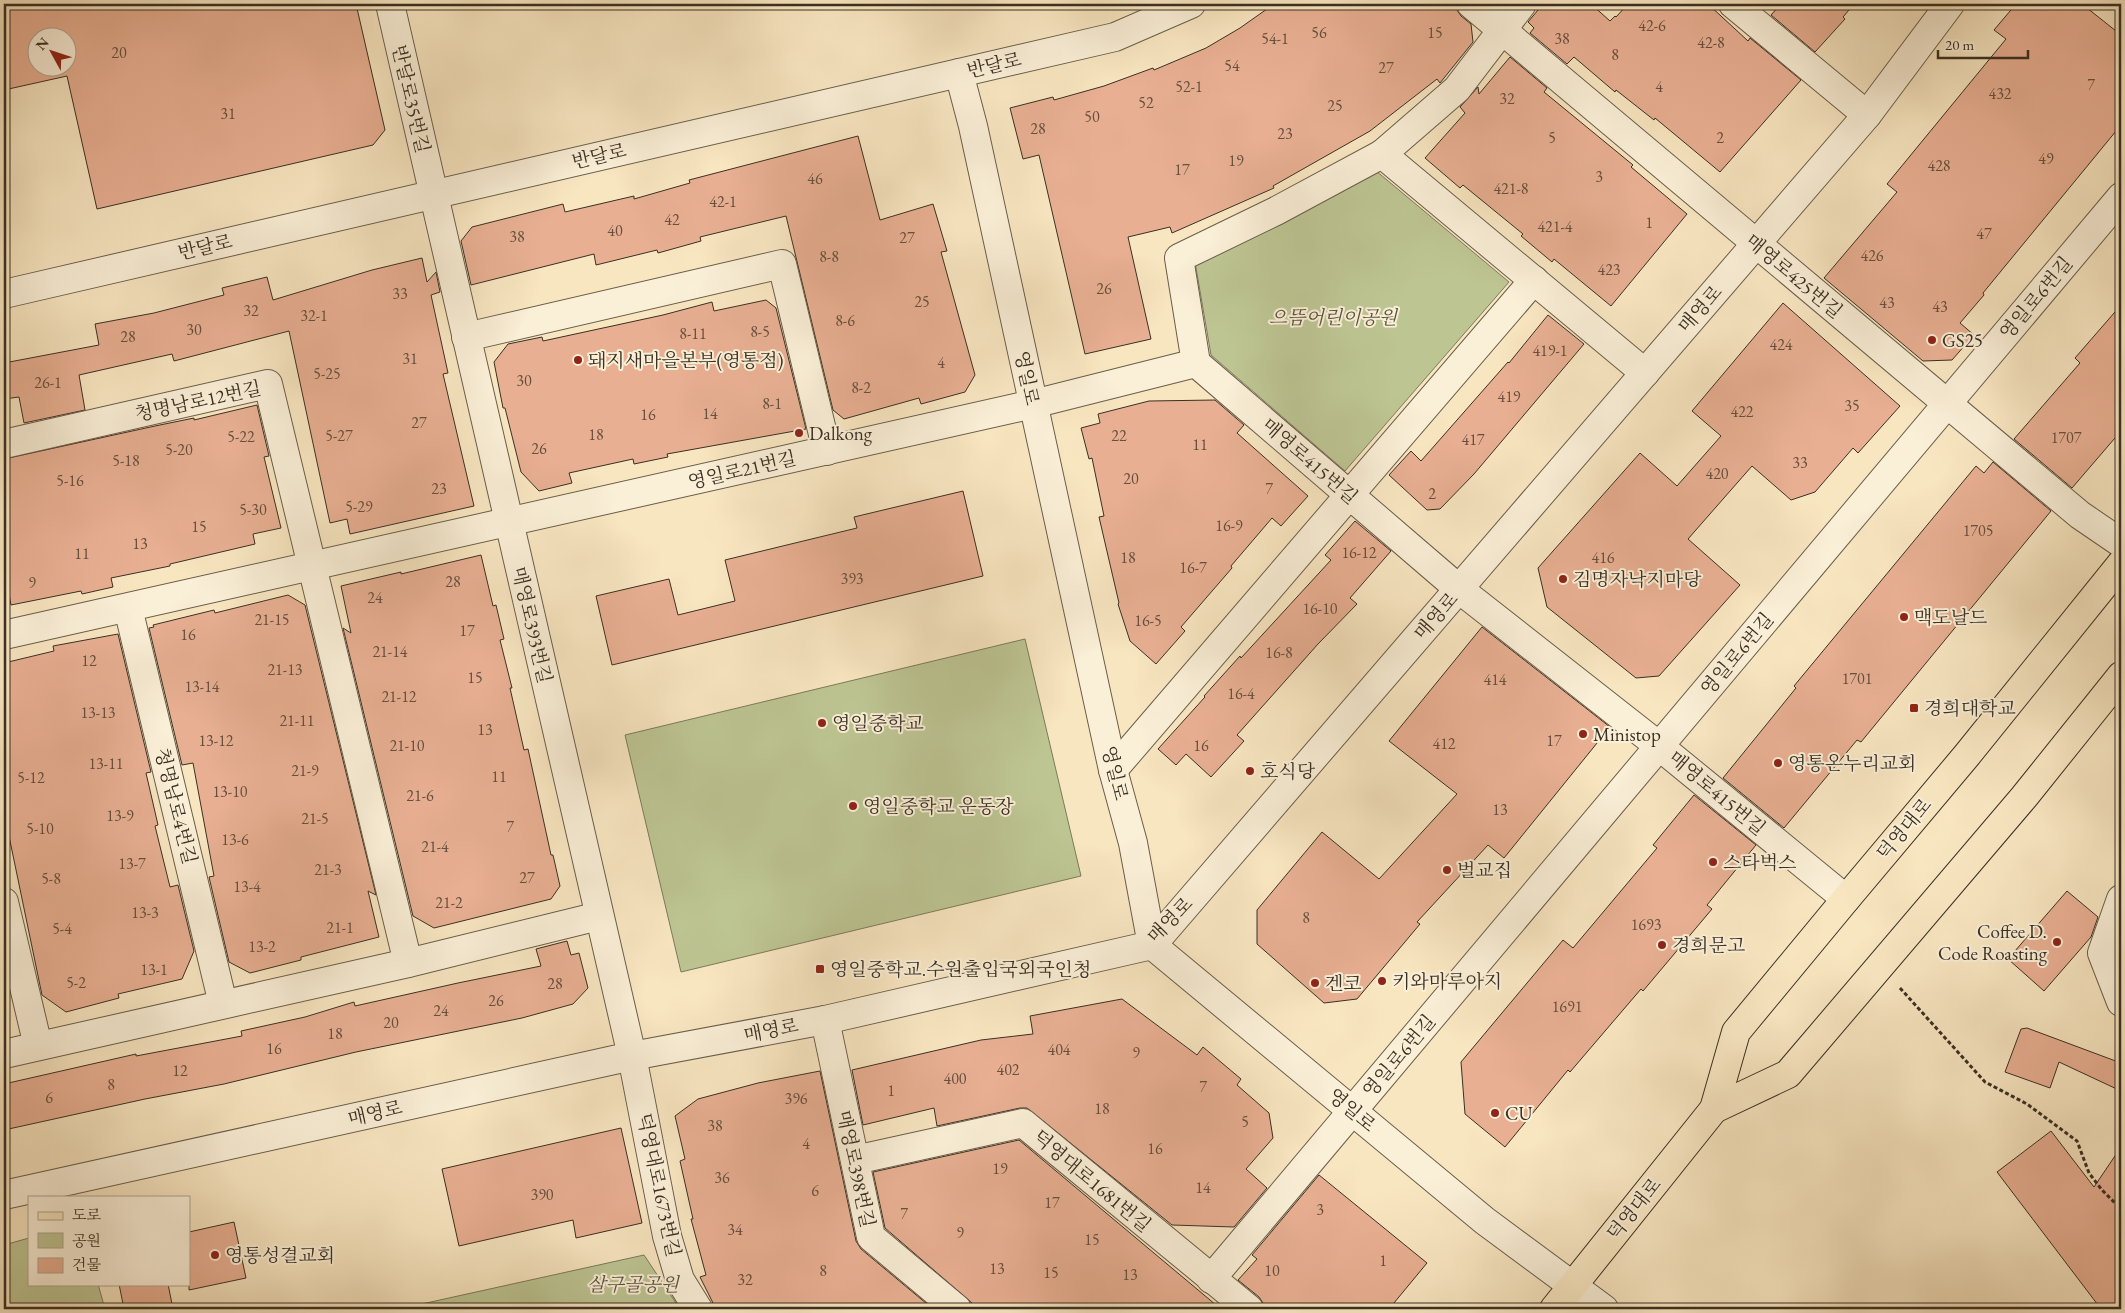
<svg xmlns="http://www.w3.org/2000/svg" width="2125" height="1313" font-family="'EB Garamond','Noto Serif KR',serif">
	<rect width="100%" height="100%" fill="#f8e6c1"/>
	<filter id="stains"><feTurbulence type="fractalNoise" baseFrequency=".004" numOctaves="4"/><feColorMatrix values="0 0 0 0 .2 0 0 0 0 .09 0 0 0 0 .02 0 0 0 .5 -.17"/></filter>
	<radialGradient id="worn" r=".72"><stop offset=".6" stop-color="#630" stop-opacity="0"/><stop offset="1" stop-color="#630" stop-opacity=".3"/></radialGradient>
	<!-- green -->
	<g fill="#bdc593" stroke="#7c7a5b">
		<polygon points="1375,170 1509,282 1345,471 1211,355 1195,262"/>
		<polygon points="1025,639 1081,876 681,972 625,735"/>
		<polygon points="29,1238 29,1284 98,1284 105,1309 4,1309 4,1245"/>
		<polygon points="644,1255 680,1309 399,1309"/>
	</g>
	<!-- building -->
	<g fill="#e8af92" stroke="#3a3023" fill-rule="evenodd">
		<path d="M4 4H356L385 130 373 145 97 209 67 76 4 90ZM38 38H68V68H38Z"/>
		<polygon points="1274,4 1456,4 1457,10 1461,16 1471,24 1473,42 1440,83 1437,79 1370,131 1273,186 1274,188 1172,233 1170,227 1128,237 1151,339 1085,354 1039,155 1023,159 1010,108 1053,97 1054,100 1104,86 1153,68 1154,70 1206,48 1240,28"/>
		<polygon points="1543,4 1591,4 1610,21 1615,16 1616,17 1628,4 1708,4 1748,41 1750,38 1801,80 1720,172 1655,118 1654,120 1616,90 1615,92 1574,57 1567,64 1530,33 1534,28 1528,22"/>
		<polygon points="1781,4 1854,4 1843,17 1845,19 1815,52 1771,15"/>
		<polygon points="2016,4 2082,4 2121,35 2121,125 1983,293 1984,295 1960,323 1974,335 1952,360 1923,361 1824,278 1897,192 1887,184 2006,39 1994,30"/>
		<polygon points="1510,57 1547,88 1544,92 1633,165 1631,167 1687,214 1611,306 1554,259 1552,262 1521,236 1523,234 1463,185 1460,188 1425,158 1465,113 1460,107 1478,87 1479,94"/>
		<polygon points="858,136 880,220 933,204 947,251 941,252 975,375 965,392 921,404 919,398 844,419 833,410 786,216 700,237 701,241 658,253 657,250 596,265 594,254 471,285 461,241 472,227 563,204 565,212 634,196 634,199 690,183 689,180"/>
		<polygon points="422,258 427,282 436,272 440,292 431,295 448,373 443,374 474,506 350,534 347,519 330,523 289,331 174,361 172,354 79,375 85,410 24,423 19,397 4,399 4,363 99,345 95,324 154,313 224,295 222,288 267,277 273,300 372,270"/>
		<polygon points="766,300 776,308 806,429 667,454 668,457 634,464 633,459 569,473 572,483 539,491 521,472 505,408 503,408 494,362 508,344 542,337 543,341 663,315 712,302 714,311"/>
		<polygon points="1783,303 1900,406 1858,453 1853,448 1815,492 1791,500 1752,466 1688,539 1740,585 1659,676 1636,678 1547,607 1538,568 1640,453 1677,486 1721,436 1692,411"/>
		<polygon points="2121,305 2121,431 2072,488 2014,439 2080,363 2075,358"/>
		<polygon points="1548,315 1584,344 1474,474 1440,509 1427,510 1389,475 1411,451 1421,461 1508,362 1509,363"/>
		<polygon points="1215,400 1244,425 1237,433 1308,496 1281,526 1272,518 1231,566 1232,568 1181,627 1185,631 1156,664 1130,641 1118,604 1119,603 1099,517 1104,516 1092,458 1089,459 1081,428 1100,423 1098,414 1149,401"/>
		<polygon points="257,405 269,456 264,457 281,528 253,534 255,544 170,564 170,566 111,578 113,587 82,594 81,591 11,605 4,568 4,459 155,426 194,418 194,420"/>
		<polygon points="1993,462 2051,511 1861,742 1857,740 1784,828 1723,778 1796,688 1794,686 1976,466 1984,473"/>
		<polygon points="963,491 983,576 612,665 596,596 669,579 678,615 735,601 725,560 857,528 854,517"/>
		<polygon points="1355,521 1391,551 1350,598 1357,604 1318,644 1237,735 1244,741 1211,777 1186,754 1176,765 1158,749 1205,697 1204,696 1240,656 1241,658 1331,560 1325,555"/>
		<polygon points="481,555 493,606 496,605 504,639 500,640 512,688 510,688 524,750 528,749 551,855 553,855 560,886 551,899 434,928 413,916 343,628 351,633 341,586 401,572 401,574"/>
		<polygon points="288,595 305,605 376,895 368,891 379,937 301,957 301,960 250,973 229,962 209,877 214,876 193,763 182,765 149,628 154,627 153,625 214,610 215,613"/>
		<polygon points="1482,627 1610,727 1504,858 1488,845 1417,922 1420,924 1357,999 1324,1003 1257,944 1257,910 1322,832 1379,879 1457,794 1389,741"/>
		<polygon points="118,634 151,772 146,773 158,825 155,826 170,887 178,885 194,951 182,979 118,994 119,998 66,1012 42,995 4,812 4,663 54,651 53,646"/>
		<polygon points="1694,795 1756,845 1707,905 1712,909 1643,991 1641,989 1570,1072 1568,1070 1505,1147 1465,1114 1461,1062 1563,940 1573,948 1657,848 1653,845"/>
		<polygon points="2067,891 2098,917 2091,937 2044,991 2008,959"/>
		<polygon points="567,941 571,955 579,953 588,988 573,1004 522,1018 356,1052 224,1084 145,1099 4,1130 4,1084 136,1054 136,1056 242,1036 241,1031 305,1017 354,1002 355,1006 458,983 541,966 536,949"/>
		<polygon points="1122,999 1197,1055 1203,1047 1241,1079 1237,1085 1269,1113 1273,1138 1246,1169 1267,1188 1234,1227 1172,1225 1027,1108 1020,1108 937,1126 934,1108 863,1125 852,1070 981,1040 1033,1034 1030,1016"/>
		<polygon points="2027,1028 2121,1063 2121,1091 2059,1062 2050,1088 2005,1072 2021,1029"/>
		<polygon points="820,1071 856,1241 861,1249 933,1309 716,1309 700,1277 706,1275 691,1219 693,1219 680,1161 685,1159 675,1116 698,1099 758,1083"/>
		<polygon points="621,1128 642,1223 576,1238 573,1220 459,1246 442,1169"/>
		<polygon points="2051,1131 2094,1187 2121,1147 2121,1309 2101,1309 1997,1172"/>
		<polygon points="1019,1140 1216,1305 1217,1303 1225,1309 979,1309 885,1228 873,1172"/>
		<polygon points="1319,1175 1427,1263 1389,1309 1264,1309 1263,1303 1259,1297 1238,1280 1257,1259 1252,1255"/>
		<polygon points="234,1222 246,1278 189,1290 189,1232"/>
		<polygon points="119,1284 168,1284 173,1309 124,1309"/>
	</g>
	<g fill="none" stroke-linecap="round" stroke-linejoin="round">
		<!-- minor casing -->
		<g stroke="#6a5e4a" stroke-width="30">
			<g id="minor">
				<polyline points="390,4 632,1056 667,1236 680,1280 698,1309"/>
				<polyline points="1471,4 2080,515 2121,543"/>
				<polyline points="1522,4 1457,89 1382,154 1276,211 1179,258 1196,363 1459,589 1659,746 1846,899"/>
				<polyline points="1733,4 1867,115"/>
				<polyline points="959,73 973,126 1113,770 1133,843 1152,945 1485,1221 1604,1309"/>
				<polyline points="1382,154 1645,373"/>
				<polyline points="4,294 1115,37 1191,4"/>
				<polyline points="466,337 782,264 827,451"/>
				<polyline points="4,444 268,384 408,963"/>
				<polyline points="128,608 223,1004"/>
				<polyline points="4,635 1033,404 1196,363"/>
				<polyline points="1113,770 1534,280"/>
				<polyline points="2121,899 2102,953 2121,1002"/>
				<polyline points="4,902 38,1046"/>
				<polyline points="825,1020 871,1237 957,1309"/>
				<polyline points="4,1054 408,963 599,916"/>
				<polyline points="855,1160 1023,1123 1249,1309"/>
				<polyline points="4,1195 632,1056 825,1020 1152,945 1867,115 1950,4"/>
				<polyline points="1211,1279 2121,197"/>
			</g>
		</g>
		<!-- major casing -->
		<g stroke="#3a3023" stroke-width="30">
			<g id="major">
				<polyline points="1714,1109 1788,1074 2024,797 2121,676"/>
				<polyline points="1554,1309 1714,1109 1736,1032 1846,899 1967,755 2121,564"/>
			</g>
		</g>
		<!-- path -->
		<polyline stroke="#3a3023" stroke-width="3" stroke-dasharray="4 2.5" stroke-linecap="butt" points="1900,988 1985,1082 2027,1104 2077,1141 2089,1173 2102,1190 2121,1209"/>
		<!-- minor -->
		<use href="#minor" stroke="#faefd7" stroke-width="28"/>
		<!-- major -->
		<use href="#major" stroke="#f8e6c1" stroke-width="28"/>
	</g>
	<!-- markers -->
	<g fill="#8f2418" stroke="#faefd7" stroke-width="2">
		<circle cx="1932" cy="340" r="5"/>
		<circle cx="578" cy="360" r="5"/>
		<circle cx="799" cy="433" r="5"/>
		<circle cx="1563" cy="579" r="5"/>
		<circle cx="1904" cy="617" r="5"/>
		<rect x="1909" y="703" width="10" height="10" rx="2.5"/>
		<circle cx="822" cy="723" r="5"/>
		<circle cx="1583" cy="734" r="5"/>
		<circle cx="1778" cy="763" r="5"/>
		<circle cx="1250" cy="771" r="5"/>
		<circle cx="853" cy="806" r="5"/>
		<circle cx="1713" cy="862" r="5"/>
		<circle cx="1447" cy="870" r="5"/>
		<circle cx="2057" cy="942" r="5"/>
		<circle cx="1662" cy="945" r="5"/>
		<rect x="815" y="964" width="10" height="10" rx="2.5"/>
		<circle cx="1382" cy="981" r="5"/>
		<circle cx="1315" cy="983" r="5"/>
		<circle cx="1495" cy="1113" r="5"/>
		<circle cx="215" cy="1255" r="5"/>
	</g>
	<g text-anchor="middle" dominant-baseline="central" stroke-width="4" stroke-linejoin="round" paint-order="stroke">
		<!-- number labels -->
		<g font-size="16" fill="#66503f">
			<text x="1652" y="25">42-6</text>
			<text x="1319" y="32">56</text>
			<text x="1435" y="32">15</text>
			<text x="1275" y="38">54-1</text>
			<text x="1562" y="38">38</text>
			<text x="1711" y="42">42-8</text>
			<text x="119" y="52">20</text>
			<text x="1615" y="54">8</text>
			<text x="1232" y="65">54</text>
			<text x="1386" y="67">27</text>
			<text x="2091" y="84">7</text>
			<text x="1189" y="86">52-1</text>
			<text x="1659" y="86">4</text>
			<text x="2000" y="93">432</text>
			<text x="1507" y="98">32</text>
			<text x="1146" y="102">52</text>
			<text x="1335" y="105">25</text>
			<text x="228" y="113">31</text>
			<text x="1092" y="116">50</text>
			<text x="1038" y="128">28</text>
			<text x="1285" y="133">23</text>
			<text x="1552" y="137">5</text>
			<text x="1720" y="137">2</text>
			<text x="2046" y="158">49</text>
			<text x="1236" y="160">19</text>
			<text x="1939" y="165">428</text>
			<text x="1182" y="169">17</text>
			<text x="1599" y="176">3</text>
			<text x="815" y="178">46</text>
			<text x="1511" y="188">421-8</text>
			<text x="723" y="201">42-1</text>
			<text x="672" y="219">42</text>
			<text x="1649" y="222">1</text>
			<text x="1555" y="226">421-4</text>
			<text x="615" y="230">40</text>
			<text x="1984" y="233">47</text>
			<text x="517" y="236">38</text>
			<text x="907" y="237">27</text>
			<text x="1872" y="255">426</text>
			<text x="829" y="256">8-8</text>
			<text x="1609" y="269">423</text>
			<text x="1104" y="288">26</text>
			<text x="400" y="293">33</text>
			<text x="922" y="301">25</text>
			<text x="1887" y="302">43</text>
			<text x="1940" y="306">43</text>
			<text x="251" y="310">32</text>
			<text x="314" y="315">32-1</text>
			<text x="845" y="320">8-6</text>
			<text x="194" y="329">30</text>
			<text x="760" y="331">8-5</text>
			<text x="693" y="333">8-11</text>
			<text x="128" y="336">28</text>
			<text x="1781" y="344">424</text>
			<text x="1550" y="350">419-1</text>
			<text x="410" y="358">31</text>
			<text x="941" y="362">4</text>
			<text x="327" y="373">5-25</text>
			<text x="524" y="380">30</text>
			<text x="48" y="382">26-1</text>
			<text x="861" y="387">8-2</text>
			<text x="1509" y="396">419</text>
			<text x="772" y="403">8-1</text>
			<text x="1852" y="405">35</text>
			<text x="1742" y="411">422</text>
			<text x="710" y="413">14</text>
			<text x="648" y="414">16</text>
			<text x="419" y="422">27</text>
			<text x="596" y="434">18</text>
			<text x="339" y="435">5-27</text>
			<text x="1119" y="435">22</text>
			<text x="241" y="436">5-22</text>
			<text x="2066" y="437">1707</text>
			<text x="1473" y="439">417</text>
			<text x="1200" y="444">11</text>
			<text x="539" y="448">26</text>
			<text x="179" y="449">5-20</text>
			<text x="126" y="460">5-18</text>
			<text x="1800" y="462">33</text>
			<text x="1717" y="473">420</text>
			<text x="1131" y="478">20</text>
			<text x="70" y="480">5-16</text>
			<text x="439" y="488">23</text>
			<text x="1269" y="488">7</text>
			<text x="1432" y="493">2</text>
			<text x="359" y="506">5-29</text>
			<text x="253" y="509">5-30</text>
			<text x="1229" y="525">16-9</text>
			<text x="199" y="526">15</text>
			<text x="1978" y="530">1705</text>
			<text x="140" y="543">13</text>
			<text x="1359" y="552">16-12</text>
			<text x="82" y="553">11</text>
			<text x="1128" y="557">18</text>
			<text x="1603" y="557">416</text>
			<text x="1193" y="567">16-7</text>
			<text x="852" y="578">393</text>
			<text x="453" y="581">28</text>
			<text x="32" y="582">9</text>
			<text x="375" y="597">24</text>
			<text x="1320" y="608">16-10</text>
			<text x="272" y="619">21-15</text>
			<text x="1148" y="620">16-5</text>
			<text x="467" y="630">17</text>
			<text x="188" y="634">16</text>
			<text x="390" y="651">21-14</text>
			<text x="1279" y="652">16-8</text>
			<text x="89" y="660">12</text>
			<text x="285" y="669">21-13</text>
			<text x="475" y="677">15</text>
			<text x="1857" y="678">1701</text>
			<text x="1495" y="679">414</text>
			<text x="202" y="686">13-14</text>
			<text x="1241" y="693">16-4</text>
			<text x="399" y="696">21-12</text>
			<text x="98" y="712">13-13</text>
			<text x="297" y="720">21-11</text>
			<text x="485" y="729">13</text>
			<text x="216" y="740">13-12</text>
			<text x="1554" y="740">17</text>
			<text x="1444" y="743">412</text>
			<text x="407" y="745">21-10</text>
			<text x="1201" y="745">16</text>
			<text x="106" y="763">13-11</text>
			<text x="305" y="770">21-9</text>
			<text x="499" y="776">11</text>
			<text x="31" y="777">5-12</text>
			<text x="230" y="791">13-10</text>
			<text x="420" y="795">21-6</text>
			<text x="1500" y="809">13</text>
			<text x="120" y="815">13-9</text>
			<text x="315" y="818">21-5</text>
			<text x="510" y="826">7</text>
			<text x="40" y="828">5-10</text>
			<text x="235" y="839">13-6</text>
			<text x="435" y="846">21-4</text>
			<text x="132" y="863">13-7</text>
			<text x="328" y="869">21-3</text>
			<text x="527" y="877">27</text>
			<text x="51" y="878">5-8</text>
			<text x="247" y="886">13-4</text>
			<text x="449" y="902">21-2</text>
			<text x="145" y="912">13-3</text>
			<text x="1306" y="917">8</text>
			<text x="1646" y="924">1693</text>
			<text x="340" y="927">21-1</text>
			<text x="62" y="928">5-4</text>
			<text x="262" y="946">13-2</text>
			<text x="154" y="969">13-1</text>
			<text x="76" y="982">5-2</text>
			<text x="555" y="983">28</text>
			<text x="496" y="1000">26</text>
			<text x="1567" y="1006">1691</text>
			<text x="441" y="1010">24</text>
			<text x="391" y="1022">20</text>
			<text x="335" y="1033">18</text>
			<text x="274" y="1048">16</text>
			<text x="1059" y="1049">404</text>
			<text x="1136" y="1052">9</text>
			<text x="1008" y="1069">402</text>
			<text x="180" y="1070">12</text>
			<text x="955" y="1078">400</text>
			<text x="111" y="1084">8</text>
			<text x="1203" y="1086">7</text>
			<text x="891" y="1090">1</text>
			<text x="49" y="1097">6</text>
			<text x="796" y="1098">396</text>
			<text x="1102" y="1108">18</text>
			<text x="1245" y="1121">5</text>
			<text x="715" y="1125">38</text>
			<text x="806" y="1143">4</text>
			<text x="1155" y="1148">16</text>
			<text x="1000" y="1168">19</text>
			<text x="722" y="1177">36</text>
			<text x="1203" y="1187">14</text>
			<text x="815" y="1190">6</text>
			<text x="542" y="1194">390</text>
			<text x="1052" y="1202">17</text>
			<text x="1320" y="1209">3</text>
			<text x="904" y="1213">7</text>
			<text x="735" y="1229">34</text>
			<text x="960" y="1232">9</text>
			<text x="1092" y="1239">15</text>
			<text x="1383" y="1260">1</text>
			<text x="997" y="1268">13</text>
			<text x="823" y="1270">8</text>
			<text x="1272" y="1270">10</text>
			<text x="1051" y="1272">15</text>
			<text x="1130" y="1274">13</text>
			<text x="745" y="1279">32</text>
		</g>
		<!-- street labels -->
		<g font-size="19" fill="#3a3023" stroke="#faefd7">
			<text transform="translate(994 65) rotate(-13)">반달로</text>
			<text transform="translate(411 99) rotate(77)">반달로35번길</text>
			<text transform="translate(599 156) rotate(-13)">반달로</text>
			<text transform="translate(205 247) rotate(-13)">반달로</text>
			<text transform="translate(1794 276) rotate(40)">매영로425번길</text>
			<text transform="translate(2036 298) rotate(-50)">영일로6번길</text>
			<text transform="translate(1700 309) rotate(-49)">매영로</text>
			<text transform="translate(1027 378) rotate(78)">영일로</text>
			<text transform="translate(198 401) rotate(-12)">청명남로12번길</text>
			<text transform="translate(1310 461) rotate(41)">매영로415번길</text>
			<text transform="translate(742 470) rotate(-13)">영일로21번길</text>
			<text transform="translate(1436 616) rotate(-49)">매영로</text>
			<text transform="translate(532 625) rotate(77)">매영로393번길</text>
			<text transform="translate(1737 654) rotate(-50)">영일로6번길</text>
			<text transform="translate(1115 773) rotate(76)">영일로</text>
			<text transform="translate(1717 793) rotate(40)">매영로415번길</text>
			<text transform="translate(176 806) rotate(76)">청명남로4번길</text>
			<text transform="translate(1904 829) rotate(-50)">덕영대로</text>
			<text transform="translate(1170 920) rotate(-46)">매영로</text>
			<text transform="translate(771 1030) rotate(-11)">매영로</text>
			<text transform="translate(1399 1056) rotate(-50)">영일로6번길</text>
			<text transform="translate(1352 1110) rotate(40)">영일로</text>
			<text transform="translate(375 1113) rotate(-13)">매영로</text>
			<text transform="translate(856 1169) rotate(78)">매영로398번길</text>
			<text transform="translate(1092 1181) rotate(40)">덕영대로1681번길</text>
			<text transform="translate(659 1185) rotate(78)">덕영대로1673번길</text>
			<text transform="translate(1634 1209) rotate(-51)">덕영대로</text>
		</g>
		<!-- park labels -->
		<g font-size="19" font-style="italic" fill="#5b553f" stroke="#faefd7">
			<text x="1333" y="317">으뜸어린이공원</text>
			<text x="633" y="1284">살구골공원</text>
		</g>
		<!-- poi labels -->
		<g font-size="19" fill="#3a3023" stroke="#faefd7" text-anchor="start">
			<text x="1942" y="340">GS25</text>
			<text x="588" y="360">돼지새마을본부(영통점)</text>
			<text x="809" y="433">Dalkong</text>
			<text x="1573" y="579">김명자낙지마당</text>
			<text x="1914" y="617">맥도날드</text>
			<text x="1924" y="708">경희대학교</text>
			<text x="832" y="723">영일중학교</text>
			<text x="1593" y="734">Ministop</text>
			<text x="1788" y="763">영통온누리교회</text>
			<text x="1260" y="771">호식당</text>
			<text x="863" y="806">영일중학교 운동장</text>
			<text x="1723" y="862">스타벅스</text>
			<text x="1457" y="870">벌교집</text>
			<text x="2047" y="931" text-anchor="end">Coffee D.<tspan x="2047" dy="22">Code Roasting</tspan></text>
			<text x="1672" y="945">경희문고</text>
			<text x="830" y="969">영일중학교.수원출입국외국인청</text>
			<text x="1392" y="981">키와마루아지</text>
			<text x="1325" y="983">겐코</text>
			<text x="1505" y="1113">CU</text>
			<text x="225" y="1255">영통성결교회</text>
		</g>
	</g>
	<!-- margin -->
	<rect width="2125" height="1313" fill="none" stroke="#f8e6c1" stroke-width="20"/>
	<rect x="5" y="5" width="2115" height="1303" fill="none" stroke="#3a3023" stroke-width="2.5"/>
	<rect x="10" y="10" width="2105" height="1293" fill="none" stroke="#3a3023"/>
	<!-- legend -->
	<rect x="28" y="1196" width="162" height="90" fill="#faefd7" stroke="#ada38f"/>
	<rect x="38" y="1212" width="25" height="8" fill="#f8e6c1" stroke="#ada38f"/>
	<text x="72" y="1220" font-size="15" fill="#3a3023">도로</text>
	<rect x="38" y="1233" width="25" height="15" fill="#bdc593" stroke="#ada38f"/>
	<text x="72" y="1246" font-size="15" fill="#3a3023">공원</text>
	<rect x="38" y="1258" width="25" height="15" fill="#e8af92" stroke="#ada38f"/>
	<text x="72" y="1270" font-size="15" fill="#3a3023">건물</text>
	<!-- north arrow -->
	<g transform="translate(52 52) rotate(310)"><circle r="24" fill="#faefd7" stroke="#ada38f"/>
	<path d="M0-4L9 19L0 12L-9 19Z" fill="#8f2418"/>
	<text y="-8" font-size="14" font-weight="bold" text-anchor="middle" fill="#3a3023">N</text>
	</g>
	<!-- scale -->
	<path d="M1938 50v8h90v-8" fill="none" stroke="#3a3023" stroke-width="2.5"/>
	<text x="1945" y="50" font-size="15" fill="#3a3023" stroke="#faefd7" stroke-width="4" paint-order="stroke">20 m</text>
	<rect width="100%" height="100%" filter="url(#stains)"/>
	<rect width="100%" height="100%" fill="url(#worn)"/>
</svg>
